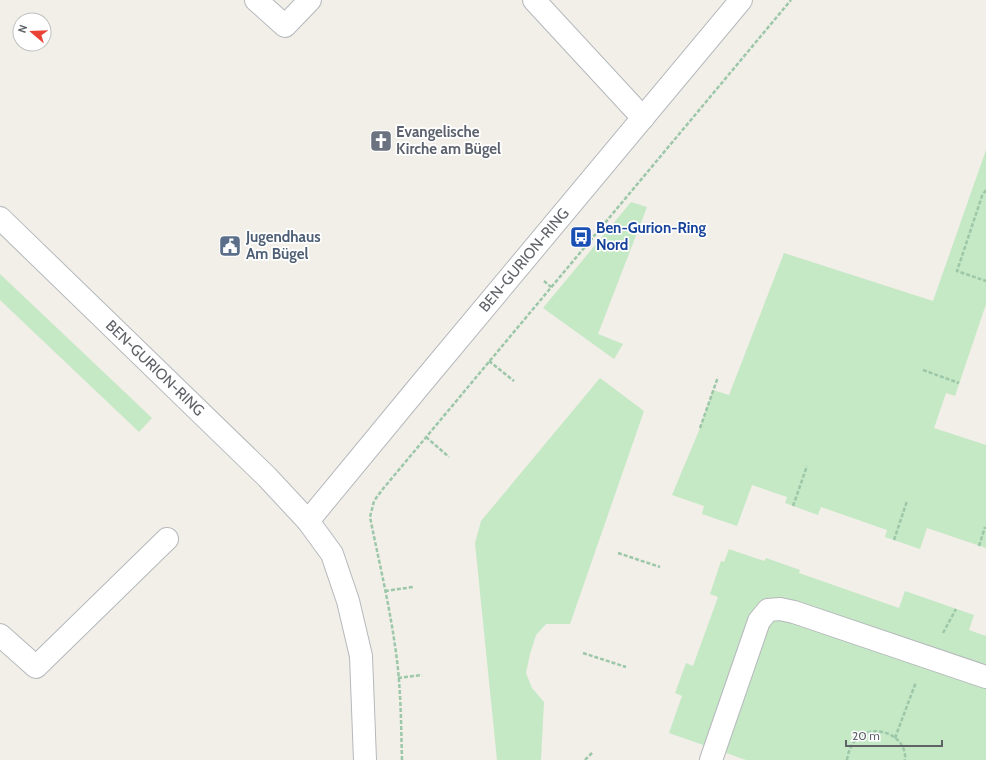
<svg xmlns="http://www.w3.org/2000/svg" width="986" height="760" font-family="Cabin,sans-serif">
	<rect width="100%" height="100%" fill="#f1efe8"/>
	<!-- green -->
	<g fill="#c5e8c5">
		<polygon points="986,150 986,304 955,396 946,393 934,428 986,445 986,548 927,528 920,549 885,537 887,530 821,507 818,515 785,503 787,497 752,485 737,526 702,514 704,506 672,495 700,428 713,390 729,395 784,253 933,301"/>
		<polygon points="631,202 647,207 598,334 623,344 614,359 543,308"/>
		<polygon points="0,274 152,418 139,432 0,300"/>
		<polygon points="600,378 644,411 570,624 546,624 536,635 530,654 526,673 532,688 544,702 541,760 497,760 475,543 481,521"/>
		<polygon points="729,549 764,561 766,558 800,570 799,573 899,608 905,591 974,615 969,630 986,636 986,760 746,760 669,733 682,696 675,693 686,663 693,666 718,597 710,594 721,561 724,562"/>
	</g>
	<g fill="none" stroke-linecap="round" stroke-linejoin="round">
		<!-- minor casing -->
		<g stroke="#b5b8bc" stroke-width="24">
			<g id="minor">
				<polyline points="256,0 285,26 310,0"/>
				<polyline points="534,0 643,118"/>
				<polyline points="0,218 267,477 308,521 332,554 348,601 361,656 365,760"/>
				<polyline points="308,521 421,384 741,0"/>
				<polyline points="0,635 36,667 167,539"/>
				<polyline points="711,760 759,621 768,610 780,609 794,612 986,677"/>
			</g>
		</g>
		<!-- path -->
		<g stroke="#9cc7a9" stroke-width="2.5" stroke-dasharray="4 2" stroke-linecap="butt">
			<polyline points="986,190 982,196 957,271 986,281"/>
			<polyline points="544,281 551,287"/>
			<polyline points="489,361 514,381"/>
			<polyline points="923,370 959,383"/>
			<polyline points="700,428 718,377"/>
			<polyline points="426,437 449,457"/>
			<polyline points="793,506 807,466"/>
			<polyline points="894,540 907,501"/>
			<polyline points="979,546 985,527"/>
			<polyline points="618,553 660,567"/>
			<polyline points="385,591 413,587"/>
			<polyline points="943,633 956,609"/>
			<polyline points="583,653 626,667"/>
			<polyline points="398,678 422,675"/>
			<polyline points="895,738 916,682"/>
			<path d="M402 760C401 724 401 688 396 653 390 607 379 562 370 517L374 501 382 490 791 0"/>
			<polyline points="585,760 593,752"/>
			<path d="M847 760C853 716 908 728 905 760"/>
		</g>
		<!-- minor -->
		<use href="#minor" stroke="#fff" stroke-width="22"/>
	</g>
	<!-- icons -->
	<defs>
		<g id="church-square" transform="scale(1.15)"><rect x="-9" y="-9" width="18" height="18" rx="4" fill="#6b7280" stroke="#fff"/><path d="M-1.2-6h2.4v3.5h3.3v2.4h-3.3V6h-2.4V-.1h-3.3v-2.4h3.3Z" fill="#fff"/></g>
		<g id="bus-square" transform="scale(1.15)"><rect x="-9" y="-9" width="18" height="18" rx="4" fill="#1a4fb4" stroke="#fff"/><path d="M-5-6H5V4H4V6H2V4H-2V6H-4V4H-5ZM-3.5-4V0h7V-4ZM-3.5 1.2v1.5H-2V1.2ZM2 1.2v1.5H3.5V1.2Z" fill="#fff"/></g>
		<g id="civic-square" transform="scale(1.15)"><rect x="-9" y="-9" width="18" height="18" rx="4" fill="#5c6f8a" stroke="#fff"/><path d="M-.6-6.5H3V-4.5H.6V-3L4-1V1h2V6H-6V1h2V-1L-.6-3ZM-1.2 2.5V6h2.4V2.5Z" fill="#fff"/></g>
	</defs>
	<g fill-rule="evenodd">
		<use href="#church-square" x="381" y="141"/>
		<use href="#bus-square" x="581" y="237"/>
		<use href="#civic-square" x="230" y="246"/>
	</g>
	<g text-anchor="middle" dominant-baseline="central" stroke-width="3.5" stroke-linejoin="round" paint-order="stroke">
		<!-- worship labels -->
		<g font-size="15" font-weight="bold" fill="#5b616d" stroke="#fff" text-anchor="start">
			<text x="396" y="132">Evangelische<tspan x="396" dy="17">Kirche am Bügel</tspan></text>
		</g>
		<!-- transit labels -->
		<g font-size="15" font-weight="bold" fill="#164399" stroke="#fff" text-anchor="start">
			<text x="596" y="228">Ben-Gurion-Ring<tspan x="596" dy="17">Nord</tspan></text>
		</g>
		<!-- service labels -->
		<g font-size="15" font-weight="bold" fill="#4e5e75" stroke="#fff" text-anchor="start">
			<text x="246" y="237">Jugendhaus<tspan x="246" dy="17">Am Bügel</tspan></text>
		</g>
		<!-- street labels -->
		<g font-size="15" fill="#5f6368" stroke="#fff">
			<text transform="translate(524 260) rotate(-50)">BEN-GURION-RING</text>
			<text transform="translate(155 368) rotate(44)">BEN-GURION-RING</text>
		</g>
	</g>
	<!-- north arrow -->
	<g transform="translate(32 32) rotate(289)"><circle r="19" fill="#ffffff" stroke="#bfc1c3"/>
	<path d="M0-3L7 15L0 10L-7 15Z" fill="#ea4335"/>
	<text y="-6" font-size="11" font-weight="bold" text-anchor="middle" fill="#5f6368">N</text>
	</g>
	<!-- scale -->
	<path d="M846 740v6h96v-6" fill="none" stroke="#5f6368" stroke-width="2"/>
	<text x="852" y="740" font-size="12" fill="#5f6368" stroke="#ffffff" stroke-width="3" paint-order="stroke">20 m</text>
</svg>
